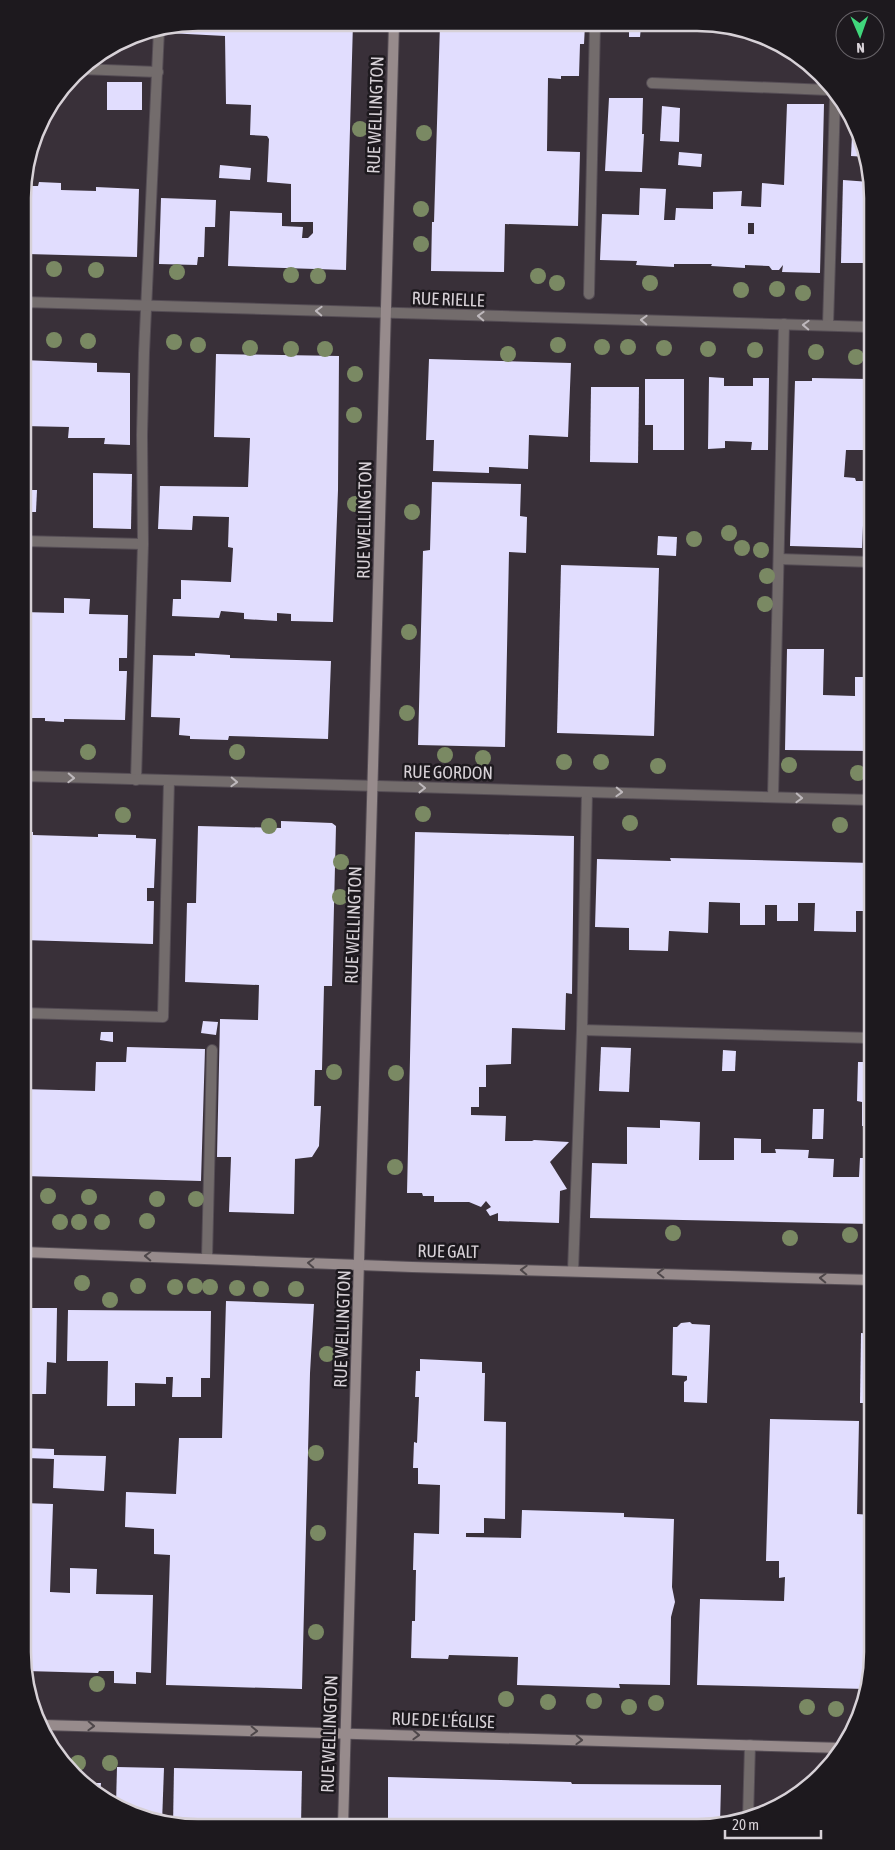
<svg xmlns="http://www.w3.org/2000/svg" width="895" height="1850" font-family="'Asap Condensed',sans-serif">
	<rect width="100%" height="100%" fill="#393039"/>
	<!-- building -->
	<g fill="#e1ddfe" fill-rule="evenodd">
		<polygon points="198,23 353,23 346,270 228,266 230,211 282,213 282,226 303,227 302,238 308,238 313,233 313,222 291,222 291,184 267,182 269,139 267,136 250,135 251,105 226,104 225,36 168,33 168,28"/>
		<polygon points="440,24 585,25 584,44 580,44 579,76 561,76 561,79 548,78 547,151 580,152 578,226 505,224 504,272 431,271 432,222 434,222"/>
		<polygon points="629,26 641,27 640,37 629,37"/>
		<rect x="107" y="82" width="35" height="28"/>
		<polygon points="609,98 643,98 642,134 644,134 642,172 605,171"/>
		<path d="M787 104H824L820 273 782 272 783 265 779 270H772L769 266 745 265V268L711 266 712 264H674V267L636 265 637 261 600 260 602 214 639 215 640 188 666 189 664 220H675L676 208 713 209V192L742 191 741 206 761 207 762 183 784 185ZM748 223H754V234H748Z"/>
		<polygon points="662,106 680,108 679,142 660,141"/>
		<polygon points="852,135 859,136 863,142 866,157 851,156"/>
		<polygon points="679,152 702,154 701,167 678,165"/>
		<polygon points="220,165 251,168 250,180 219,178"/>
		<polygon points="843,180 870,182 872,198 872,263 841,263"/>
		<polygon points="39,182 61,183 61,190 96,191 96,187 139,189 137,257 27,254 27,256 23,256 23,186 38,186"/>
		<polygon points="161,198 216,200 215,227 205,227 204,257 198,257 197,265 159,264"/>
		<polygon points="216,354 339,356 338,490 333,622 291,621 291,614 277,613 277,621 244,619 244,613 221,611 219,618 172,616 173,599 181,599 181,580 231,582 233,548 228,547 229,517 193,516 192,530 158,529 160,486 248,487 250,438 214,437"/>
		<polygon points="429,359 571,363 568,437 529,435 528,469 489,467 489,473 433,471 434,440 426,440"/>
		<polygon points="23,360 97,363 97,372 130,373 130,445 104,444 105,438 68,438 69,427 23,426"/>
		<polygon points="709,377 724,378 724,386 753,386 753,378 769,378 768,450 751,450 752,442 725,441 725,448 708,449"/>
		<polygon points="812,378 868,379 868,385 872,385 872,458 866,457 867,450 846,450 844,477 855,478 856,481 865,481 862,548 790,546 795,381 812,381"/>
		<polygon points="645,379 684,379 684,450 653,450 653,425 645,425"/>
		<polygon points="591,387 639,387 638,463 590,462"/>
		<polygon points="93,473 132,474 131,529 93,528"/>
		<polygon points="432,482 521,484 520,516 527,517 526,553 509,552 505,747 418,745 423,551 430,550"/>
		<polygon points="26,490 37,490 36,512 25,512"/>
		<polygon points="658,536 677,537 676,556 657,555"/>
		<polygon points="561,565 659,568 654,736 557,733"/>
		<polygon points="64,598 90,599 89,614 128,615 127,658 119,658 119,671 127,671 125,720 64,719 64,722 45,721 45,718 23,718 23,612 64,613"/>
		<rect x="864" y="604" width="8" height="11"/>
		<polygon points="787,649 824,649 823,695 855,696 855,677 872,677 872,751 785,750"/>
		<polygon points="195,653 230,655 230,658 331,661 328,739 229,736 228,740 190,739 190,736 179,735 180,718 151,717 153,655 195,656"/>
		<polygon points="281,821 332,823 336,826 332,986 324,986 322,1070 315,1070 314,1106 321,1106 319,1146 312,1157 295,1159 294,1214 229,1212 231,1157 217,1157 220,1019 258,1020 259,985 185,982 187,903 196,903 198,826 281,828"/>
		<polygon points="23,832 33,832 33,835 98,837 98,834 136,835 136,838 156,839 154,888 147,888 147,901 154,901 153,944 23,940"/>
		<polygon points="415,832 574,836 572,994 566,993 565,1030 512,1028 511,1064 486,1065 486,1087 479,1087 479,1107 471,1107 471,1115 506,1116 505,1141 532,1141 534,1140 569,1142 550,1162 567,1189 560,1191 559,1223 498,1221 498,1213 490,1216 486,1210 491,1207 486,1201 481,1207 469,1202 434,1202 434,1196 423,1196 422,1193 407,1193"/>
		<polygon points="670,858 872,863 872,911 856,911 856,932 814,931 815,903 798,903 798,921 777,921 777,905 765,905 765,925 740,925 740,903 709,902 708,933 669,931 668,951 629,950 629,928 595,927 597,859 671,861"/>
		<polygon points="203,1021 218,1022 216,1035 201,1033"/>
		<polygon points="101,1032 113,1032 113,1042 100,1040"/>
		<polygon points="127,1047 205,1049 201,1181 23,1176 23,1089 95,1091 96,1062 126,1062"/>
		<polygon points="601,1047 631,1048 629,1092 599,1091"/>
		<polygon points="723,1050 736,1051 735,1071 722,1071"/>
		<polygon points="858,1062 872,1062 872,1126 862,1126 862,1102 857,1101"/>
		<polygon points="813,1109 824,1109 823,1139 812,1139"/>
		<polygon points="660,1120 700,1122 699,1160 734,1160 734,1138 761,1139 761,1153 776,1153 775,1149 809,1150 808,1158 834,1159 833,1177 859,1177 860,1158 872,1158 872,1224 590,1218 592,1163 627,1164 627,1127 660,1128"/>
		<polygon points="226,1301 314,1304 310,1373 302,1689 166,1685 170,1555 154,1554 154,1529 125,1527 126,1492 176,1494 179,1438 222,1438"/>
		<polygon points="23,1308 57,1308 56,1363 47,1362 46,1394 23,1394"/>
		<polygon points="68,1310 211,1311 210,1378 201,1378 201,1397 172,1397 173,1377 166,1377 166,1384 135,1383 135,1406 107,1406 108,1361 67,1361"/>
		<polygon points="690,1322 692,1324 710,1325 707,1403 684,1402 684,1382 687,1380 687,1376 672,1375 673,1327 677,1327 681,1323"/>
		<polygon points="861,1333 872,1334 872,1403 860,1403"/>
		<polygon points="420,1359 482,1362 482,1373 485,1373 484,1421 506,1422 505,1519 484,1518 484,1533 466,1533 466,1537 521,1538 522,1510 624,1513 624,1517 674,1519 672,1587 675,1602 671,1617 670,1685 619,1684 620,1688 517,1685 518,1657 449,1655 448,1659 411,1658 412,1621 415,1621 416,1570 413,1570 414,1533 439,1534 440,1485 418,1484 418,1468 413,1468 414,1442 417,1443 419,1397 415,1397 416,1371 420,1371"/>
		<polygon points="770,1419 859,1421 857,1514 872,1515 872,1664 866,1689 697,1685 700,1599 784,1601 785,1577 779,1578 779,1561 766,1561"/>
		<polygon points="26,1448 54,1449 54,1455 106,1456 104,1491 53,1488 54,1459 26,1458"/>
		<polygon points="23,1503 53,1504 50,1592 70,1593 70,1568 97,1569 96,1594 153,1595 151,1673 136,1672 136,1684 114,1683 114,1671 99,1671 98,1673 26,1671 22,1652 23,1594 27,1594 27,1578 23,1578"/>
		<polygon points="117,1767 164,1768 162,1823 130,1814 116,1805"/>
		<polygon points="174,1768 302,1771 301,1826 173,1826"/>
		<polygon points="388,1777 571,1782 572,1784 721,1785 720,1824 697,1828 388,1827"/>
		<polygon points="81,1783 101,1783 100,1795 82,1784"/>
	</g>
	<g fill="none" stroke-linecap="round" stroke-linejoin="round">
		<!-- lane casing -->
		<g stroke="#554d55" stroke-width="12">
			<g id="lane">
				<polyline points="80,69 158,72"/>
				<polyline points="652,83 829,90"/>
				<polyline points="589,294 595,25"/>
				<polyline points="828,325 835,100"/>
				<polyline points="23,541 143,544"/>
				<polyline points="779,559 872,562"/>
				<polyline points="136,780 143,544 142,435 144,353 159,30"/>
				<polyline points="773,797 784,324"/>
				<polyline points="23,1013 163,1017 169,781"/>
				<polyline points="582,1030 872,1038"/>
				<polyline points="207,1258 212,1050"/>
				<polyline points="573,1271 582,1030 587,792"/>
			</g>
		</g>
		<!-- street casing -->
		<g stroke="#554d55" stroke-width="12">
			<g id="street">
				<polyline points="23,302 872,327"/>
				<polyline points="23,776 872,800"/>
				<polyline points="748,1819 750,1745"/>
			</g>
		</g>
		<!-- secondary casing -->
		<g stroke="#554d55" stroke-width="12">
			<g id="secondary">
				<polyline points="23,1252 412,1267 872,1280"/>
				<polyline points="43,1725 843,1748"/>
				<polyline points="343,1826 394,24"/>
			</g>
		</g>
		<!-- lane -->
		<use href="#lane" stroke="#736c6c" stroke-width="10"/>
		<!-- street -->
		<use href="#street" stroke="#736c6c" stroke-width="10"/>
		<!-- secondary -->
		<use href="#secondary" stroke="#978b8c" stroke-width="10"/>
	</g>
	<!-- trees -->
	<g fill="#7a8963">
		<circle cx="360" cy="129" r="8"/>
		<circle cx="424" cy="133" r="8"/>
		<circle cx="421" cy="209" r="8"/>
		<circle cx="421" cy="244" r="8"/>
		<circle cx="54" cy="269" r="8"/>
		<circle cx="96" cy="270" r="8"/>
		<circle cx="177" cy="272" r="8"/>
		<circle cx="291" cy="275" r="8"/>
		<circle cx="318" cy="276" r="8"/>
		<circle cx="538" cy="276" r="8"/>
		<circle cx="557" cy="283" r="8"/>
		<circle cx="650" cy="283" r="8"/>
		<circle cx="777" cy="289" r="8"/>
		<circle cx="741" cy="290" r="8"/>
		<circle cx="803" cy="293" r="8"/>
		<circle cx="54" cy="340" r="8"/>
		<circle cx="88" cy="341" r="8"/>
		<circle cx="174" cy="342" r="8"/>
		<circle cx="198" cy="345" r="8"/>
		<circle cx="558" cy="345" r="8"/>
		<circle cx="602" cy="347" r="8"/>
		<circle cx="628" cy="347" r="8"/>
		<circle cx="250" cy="348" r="8"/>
		<circle cx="664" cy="348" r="8"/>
		<circle cx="291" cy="349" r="8"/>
		<circle cx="325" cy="349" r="8"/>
		<circle cx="708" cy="349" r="8"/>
		<circle cx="755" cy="350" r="8"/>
		<circle cx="816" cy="352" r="8"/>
		<circle cx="508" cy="354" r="8"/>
		<circle cx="856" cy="357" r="8"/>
		<circle cx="355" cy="374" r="8"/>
		<circle cx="354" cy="415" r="8"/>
		<circle cx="355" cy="504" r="8"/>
		<circle cx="412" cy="512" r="8"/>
		<circle cx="729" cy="533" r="8"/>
		<circle cx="694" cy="539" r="8"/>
		<circle cx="742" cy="548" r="8"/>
		<circle cx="761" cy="550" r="8"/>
		<circle cx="767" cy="576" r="8"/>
		<circle cx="765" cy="604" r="8"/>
		<circle cx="409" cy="632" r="8"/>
		<circle cx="407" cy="713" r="8"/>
		<circle cx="88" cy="752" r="8"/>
		<circle cx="237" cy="752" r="8"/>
		<circle cx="445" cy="755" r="8"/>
		<circle cx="483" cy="758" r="8"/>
		<circle cx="564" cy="762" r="8"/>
		<circle cx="601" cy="762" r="8"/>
		<circle cx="789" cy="765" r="8"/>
		<circle cx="658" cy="766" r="8"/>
		<circle cx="858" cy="773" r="8"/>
		<circle cx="423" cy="814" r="8"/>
		<circle cx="123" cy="815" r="8"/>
		<circle cx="630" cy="823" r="8"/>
		<circle cx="840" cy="825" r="8"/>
		<circle cx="269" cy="826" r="8"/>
		<circle cx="341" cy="862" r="8"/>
		<circle cx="340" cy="897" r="8"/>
		<circle cx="334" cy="1072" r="8"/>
		<circle cx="396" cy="1073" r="8"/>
		<circle cx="395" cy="1167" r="8"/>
		<circle cx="48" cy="1196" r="8"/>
		<circle cx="89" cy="1197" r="8"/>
		<circle cx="157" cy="1199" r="8"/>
		<circle cx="196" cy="1199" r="8"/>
		<circle cx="147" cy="1221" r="8"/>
		<circle cx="60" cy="1222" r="8"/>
		<circle cx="79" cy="1222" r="8"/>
		<circle cx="102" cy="1222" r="8"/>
		<circle cx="673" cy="1233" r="8"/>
		<circle cx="850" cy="1235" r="8"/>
		<circle cx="790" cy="1238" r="8"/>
		<circle cx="82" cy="1283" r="8"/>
		<circle cx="138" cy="1286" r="8"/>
		<circle cx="195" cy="1286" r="8"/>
		<circle cx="175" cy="1287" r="8"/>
		<circle cx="210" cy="1287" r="8"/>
		<circle cx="237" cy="1288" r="8"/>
		<circle cx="261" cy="1289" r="8"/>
		<circle cx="296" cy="1289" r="8"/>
		<circle cx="110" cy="1300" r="8"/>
		<circle cx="327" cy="1354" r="8"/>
		<circle cx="316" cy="1453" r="8"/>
		<circle cx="318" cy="1533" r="8"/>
		<circle cx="316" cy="1632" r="8"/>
		<circle cx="97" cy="1684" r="8"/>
		<circle cx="506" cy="1699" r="8"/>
		<circle cx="594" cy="1701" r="8"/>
		<circle cx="548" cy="1702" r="8"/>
		<circle cx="656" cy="1703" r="8"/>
		<circle cx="629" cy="1707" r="8"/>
		<circle cx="807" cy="1707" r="8"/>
		<circle cx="836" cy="1709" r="8"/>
		<circle cx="78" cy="1763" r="8"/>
		<circle cx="110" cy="1763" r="8"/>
	</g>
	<!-- one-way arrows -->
	<defs><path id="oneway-chevron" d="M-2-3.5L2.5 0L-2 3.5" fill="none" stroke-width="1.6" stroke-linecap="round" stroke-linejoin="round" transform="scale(1.25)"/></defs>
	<g stroke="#beb8bc">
		<use href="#oneway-chevron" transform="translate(319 311) rotate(-178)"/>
		<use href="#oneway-chevron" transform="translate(481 316) rotate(-178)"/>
		<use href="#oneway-chevron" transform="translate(644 320) rotate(-178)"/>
		<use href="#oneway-chevron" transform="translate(806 325) rotate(-178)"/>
		<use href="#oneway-chevron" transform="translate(71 778) rotate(2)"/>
		<use href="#oneway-chevron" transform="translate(234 782) rotate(2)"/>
		<use href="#oneway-chevron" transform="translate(422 788) rotate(1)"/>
		<use href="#oneway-chevron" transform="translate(619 792) rotate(2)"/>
		<use href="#oneway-chevron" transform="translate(799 798) rotate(2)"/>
	</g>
	<g stroke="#4e474a">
		<use href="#oneway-chevron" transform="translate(148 1256) rotate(-178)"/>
		<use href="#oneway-chevron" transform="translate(311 1263) rotate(-177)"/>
		<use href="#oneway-chevron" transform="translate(524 1270) rotate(-178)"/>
		<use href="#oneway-chevron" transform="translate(661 1273) rotate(-179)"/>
		<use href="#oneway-chevron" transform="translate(823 1278) rotate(-178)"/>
		<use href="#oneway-chevron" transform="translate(91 1726) rotate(2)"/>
		<use href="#oneway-chevron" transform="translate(254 1731) rotate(2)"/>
		<use href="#oneway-chevron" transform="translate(416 1735) rotate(2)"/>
		<use href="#oneway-chevron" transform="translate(579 1740) rotate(2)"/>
	</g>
	<g text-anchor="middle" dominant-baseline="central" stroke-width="5" stroke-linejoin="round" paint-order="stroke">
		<!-- street labels -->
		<g font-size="18" fill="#d7d1d7" stroke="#1d191e">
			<text transform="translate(375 115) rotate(-88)">RUE WELLINGTON</text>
			<text transform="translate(448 299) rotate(2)">RUE RIELLE</text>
			<text transform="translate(364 520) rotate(-89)">RUE WELLINGTON</text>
			<text transform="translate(448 772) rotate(1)">RUE GORDON</text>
			<text transform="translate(353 925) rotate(-88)">RUE WELLINGTON</text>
			<text transform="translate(448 1251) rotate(1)">RUE GALT</text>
			<text transform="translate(342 1329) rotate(-88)">RUE WELLINGTON</text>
			<text transform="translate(443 1720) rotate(2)">RUE DE L'ÉGLISE</text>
			<text transform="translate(329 1734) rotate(-88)">RUE WELLINGTON</text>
		</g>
	</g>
	<!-- crop -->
	<path d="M0 0H895V1850H0ZM198 31H697A167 167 0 0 1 864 198V1652A167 167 0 0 1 697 1819H198A167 167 0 0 1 31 1652V198A167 167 0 0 1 198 31Z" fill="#1d191e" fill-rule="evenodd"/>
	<path fill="none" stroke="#d7d1d7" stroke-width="2.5" d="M198 31H697A167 167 0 0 1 864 198V1652A167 167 0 0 1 697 1819H198A167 167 0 0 1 31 1652V198A167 167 0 0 1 198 31Z"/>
	<!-- north arrow -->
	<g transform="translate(860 35) rotate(178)"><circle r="24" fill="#1d191e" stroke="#676368"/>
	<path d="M0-4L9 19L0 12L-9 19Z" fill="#40d77c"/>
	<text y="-8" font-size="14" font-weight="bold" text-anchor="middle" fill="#d7d1d7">N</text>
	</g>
	<!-- scale -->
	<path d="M725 1830v8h96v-8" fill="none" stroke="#d7d1d7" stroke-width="2.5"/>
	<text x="732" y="1830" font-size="15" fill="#d7d1d7" stroke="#1d191e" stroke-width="4" paint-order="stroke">20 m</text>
</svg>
